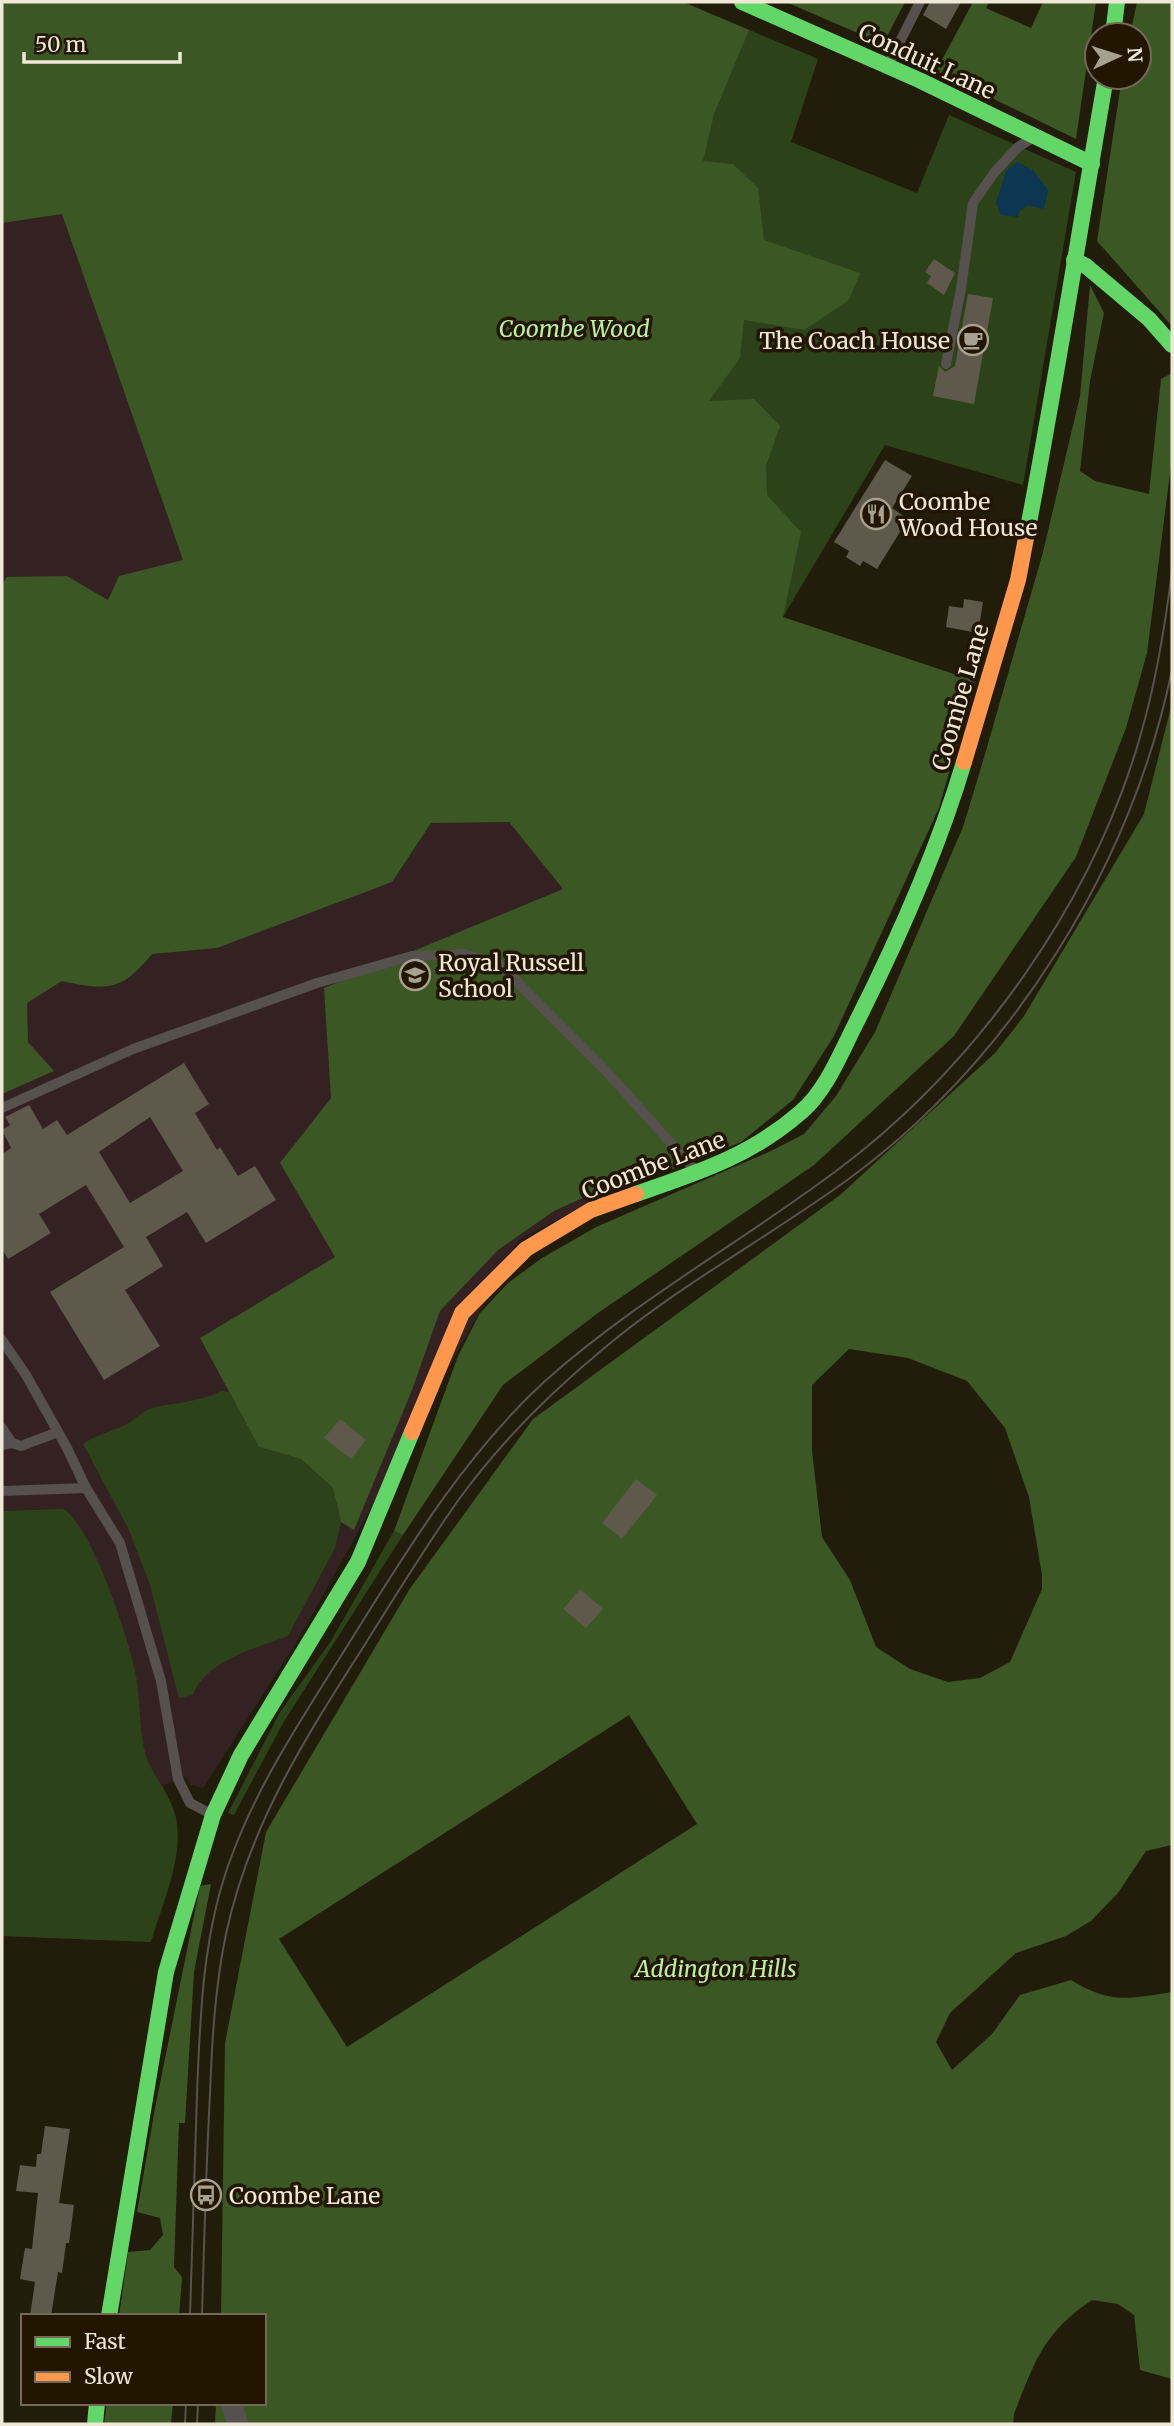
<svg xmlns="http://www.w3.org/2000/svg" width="1174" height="2426" font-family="Merriweather,serif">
	<rect width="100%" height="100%" fill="#221c0b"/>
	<!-- education -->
	<polygon fill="#332221" points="2,2 790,1096 519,1240 301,1635 203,1788 190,1785 187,1777 163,1785 176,1818 177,1849 151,1942 2,1936"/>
	<!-- green -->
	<g fill="#2c4319">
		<polygon points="683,2 818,59 791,142 917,193 949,115 1076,172 1023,485 885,445 783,617 671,769"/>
		<path d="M221 1391 229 1392 259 1447 301 1459 333 1488 341 1522 335 1548 288 1636C257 1648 206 1660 193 1695L179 1698 150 1585 129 1530 83 1444C96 1435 109 1432 123 1426 135 1421 138 1412 156 1407 179 1402 199 1402 221 1391Z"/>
		<path d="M63 1509C90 1523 127 1634 134 1666 141 1695 138 1727 146 1756 153 1777 171 1795 176 1818 184 1858 162 1904 151 1942L2 1936V1511Z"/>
		<polygon points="394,1531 403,1535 283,1723 234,1815 228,1813 280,1712 331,1641"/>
	</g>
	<!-- forest -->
	<g fill="#3a5724" fill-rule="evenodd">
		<path d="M2 2H683L749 30 714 114 703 161 733 164 758 188 764 240 860 273 849 300 804 330 744 320 740 358 709 401 754 399 780 426 766 466 767 495 801 532 783 617 975 681 939 808 834 1036 793 1100 741 1142 680 1167 616 1183 554 1211 498 1250 440 1311 412 1390 354 1530 341 1522 333 1488 301 1459 259 1447 200 1338 335 1257 280 1163 331 1098 324 988 563 889 509 822 431 823 392 882 217 948 152 954C122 991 107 991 62 981L27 1003 28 1042 54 1071 2 1094V584L7 577 67 576 108 600 119 576 183 560 62 214 2 223Z"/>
		<polygon points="786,2 905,2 883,44"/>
		<polygon points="973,2 989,2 986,8 1031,28 1043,2 1096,2 1076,139 936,71"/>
		<polygon points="1137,2 1172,2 1172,326 1097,241 1122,77 1139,77 1139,35 1130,35"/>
		<polygon points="1090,285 1104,313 1090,381 1080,471 1095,481 1149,494 1161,379 1172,373 1172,458 1147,653 1126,728 1076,857 954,1036 814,1165 598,1313 503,1385 403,1535 394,1531 458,1356 480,1313 508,1283 542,1258 596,1227 771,1151 804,1134 836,1096 875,1032 963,827 983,761 1043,552 1080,396"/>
		<path d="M1172 703V1845L1146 1851 1118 1893 1091 1921 1066 1936 1016 1953 950 2013 936 2042 952 2070 992 2034 1020 1995 1071 1980C1111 2004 1127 1999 1172 1992V2379L1140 2370 1134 2315 1118 2304 1092 2300C1043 2333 1035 2361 1014 2414L1013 2424H215L216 2403H264V2316H221L225 2043 266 1832 409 1590 533 1419 840 1195 995 1053 1024 1016 1144 814ZM849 1349 908 1358 967 1381 1005 1428 1029 1497 1042 1575V1589L1010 1662 980 1678 948 1682 910 1669 876 1647 850 1580 822 1537 812 1451V1385ZM629 1715 697 1824 347 2047 279 1939Z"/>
		<polygon points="211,1884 194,1972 185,2123 179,2123 174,2267 182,2277 179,2316 119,2316 128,2252 150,2250 163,2235 160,2218 137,2212 155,2108 200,1886"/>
		<polygon points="107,2403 173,2403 171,2424 104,2424"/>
	</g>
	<!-- water -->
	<polygon fill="#0c3652" points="1017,162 1033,170 1048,190 1044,209 1027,205 1019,212 1018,217 1001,215 996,203 1006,171"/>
	<!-- building -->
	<g fill="#5e594b" fill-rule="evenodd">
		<polygon points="930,2 961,2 946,29 923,15"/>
		<polygon points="934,259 955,273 944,295 927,283 931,276 925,272"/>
		<polygon points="968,294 993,298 974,404 933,396 939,366 945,372 955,366"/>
		<polygon points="885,460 912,476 892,508 908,519 877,569 863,561 860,566 846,557 849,551 834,542"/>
		<polygon points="964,599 983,602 978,633 946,627 949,606 963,608"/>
		<path d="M184 1063 209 1104 195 1113 217 1150 220 1147 238 1176 255 1166 276 1200 206 1243 187 1212 146 1237 163 1266 125 1290 160 1346 104 1380 50 1292 124 1247 86 1185 39 1214 51 1233 8 1259 2 1249V1154L11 1148 2 1130 10 1125 5 1117 29 1105 43 1129 57 1120 67 1135ZM150 1117 183 1171 130 1203 99 1152Z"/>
		<polygon points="340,1419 366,1440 351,1459 324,1438"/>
		<polygon points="636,1479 657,1495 622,1539 602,1523"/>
		<polygon points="580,1589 603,1609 586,1628 563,1609"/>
		<polygon points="45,2126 70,2129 59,2203 74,2205 69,2243 66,2243 62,2273 58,2272 51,2316 30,2316 35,2282 20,2279 25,2248 32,2249 38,2193 16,2191 20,2165 36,2167 37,2154 41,2154"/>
	</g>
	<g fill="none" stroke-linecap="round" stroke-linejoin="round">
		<!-- lane -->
		<g stroke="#56504e" stroke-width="10">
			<polyline points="888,65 920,2"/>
			<polyline points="946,364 961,289 973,203 994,173 1018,147 1031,139"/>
			<polyline points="2,1108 133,1049 317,983 412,956 464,954 499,964 608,1073 694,1169"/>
			<polyline points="2,1340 26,1375 67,1448 86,1488 120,1543 161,1681 178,1779 190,1803 211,1814"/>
			<polyline points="2,1428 12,1443"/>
			<polyline points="2,1445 12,1443 21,1446 58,1432"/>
			<polyline points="2,1491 86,1488"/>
		</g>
		<!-- street -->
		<polyline stroke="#56504e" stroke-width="21" points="231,2403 238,2424"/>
		<!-- fast -->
		<g stroke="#63d668" stroke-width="16">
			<polyline points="742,2 919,80 1092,164"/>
			<polyline points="1113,35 1117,2"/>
			<polyline points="1074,260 1086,266 1149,319 1172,345"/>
			<path d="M1026 538C1056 385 1079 231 1106 77"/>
			<path d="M636 1194C697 1173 751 1156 801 1112 825 1092 840 1055 854 1027 897 942 937 853 964 762"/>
			<polyline points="109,2316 166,1972 213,1815 241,1755 358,1562 412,1432"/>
			<polyline points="95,2424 97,2403"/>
		</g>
		<!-- slow -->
		<g stroke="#ff974d" stroke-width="16">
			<polyline points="964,762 1018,580 1026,538"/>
			<polyline points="412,1432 462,1313 526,1249 591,1210 636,1194"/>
		</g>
		<!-- tram -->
		<g stroke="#58534c" stroke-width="2">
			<path d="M190 2316C192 2242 194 2168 197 2094 200 2014 203 1930 232 1855 259 1782 303 1717 344 1651 403 1557 462 1457 545 1381 637 1299 747 1239 844 1165 980 1061 1093 901 1140 737 1156 683 1165 627 1172 571"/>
			<path d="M202 2316C204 2242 206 2168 210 2094 212 2041 215 1987 226 1934 249 1826 305 1738 364 1646 394 1598 424 1549 457 1502 497 1446 549 1394 602 1350 679 1285 769 1237 850 1178 1013 1058 1131 866 1172 670"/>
			<polyline points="185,2424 186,2403"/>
			<polyline points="197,2424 198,2403"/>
		</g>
	</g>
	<!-- icons -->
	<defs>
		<g id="cafe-ring" transform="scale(1.575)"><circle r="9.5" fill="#221600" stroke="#a8a190" stroke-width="1.5"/><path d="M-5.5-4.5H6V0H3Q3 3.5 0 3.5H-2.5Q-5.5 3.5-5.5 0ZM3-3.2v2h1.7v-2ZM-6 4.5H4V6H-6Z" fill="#a8a190"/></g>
		<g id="restaurant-ring" transform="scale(1.575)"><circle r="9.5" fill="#221600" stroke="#a8a190" stroke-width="1.5"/><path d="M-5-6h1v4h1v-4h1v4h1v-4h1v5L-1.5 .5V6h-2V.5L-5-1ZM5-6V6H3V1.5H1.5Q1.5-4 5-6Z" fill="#a8a190"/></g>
		<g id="school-ring" transform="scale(1.575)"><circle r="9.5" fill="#221600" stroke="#a8a190" stroke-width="1.5"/><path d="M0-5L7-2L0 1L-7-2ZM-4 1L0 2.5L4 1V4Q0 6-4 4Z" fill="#a8a190"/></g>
		<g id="bus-ring" transform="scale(1.575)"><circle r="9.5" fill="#221600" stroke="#a8a190" stroke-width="1.5"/><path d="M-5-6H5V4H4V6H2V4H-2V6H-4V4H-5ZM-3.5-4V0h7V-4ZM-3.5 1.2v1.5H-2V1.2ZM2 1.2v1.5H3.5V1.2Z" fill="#a8a190"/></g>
	</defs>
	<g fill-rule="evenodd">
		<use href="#cafe-ring" x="973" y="340"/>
		<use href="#restaurant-ring" x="876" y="514"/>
		<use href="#school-ring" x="415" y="975"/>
		<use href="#bus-ring" x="206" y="2195"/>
	</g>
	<g text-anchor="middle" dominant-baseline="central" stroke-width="7" stroke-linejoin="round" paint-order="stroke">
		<!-- street labels -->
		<g font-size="23" fill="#f0e8d7" stroke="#221600">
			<text transform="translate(927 61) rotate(25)">Conduit Lane</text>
			<text transform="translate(960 697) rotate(-74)">Coombe Lane</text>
			<text transform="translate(653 1165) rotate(-21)">Coombe Lane</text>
		</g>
		<!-- park labels -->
		<g font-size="23" font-style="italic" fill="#bbf09c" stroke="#221600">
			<text x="574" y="328">Coombe Wood</text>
			<text x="716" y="1968">Addington Hills</text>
		</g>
		<!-- poi labels -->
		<g font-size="23" fill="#f0e8d7" stroke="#221600" text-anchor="start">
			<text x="950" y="340" text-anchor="end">The Coach House</text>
			<text x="899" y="501">Coombe<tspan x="899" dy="26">Wood House</tspan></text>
			<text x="438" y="962">Royal Russell<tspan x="438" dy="26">School</tspan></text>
			<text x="229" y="2195">Coombe Lane</text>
		</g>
	</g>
	<!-- border -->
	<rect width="1174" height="2426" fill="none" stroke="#f0e8d7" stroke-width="7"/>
	<!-- legend -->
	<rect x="21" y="2314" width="245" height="91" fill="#221600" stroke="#746a56" stroke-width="2"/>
	<rect x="35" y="2337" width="35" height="10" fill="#63d668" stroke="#746a56" stroke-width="2"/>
	<text x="84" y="2349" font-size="21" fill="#f0e8d7">Fast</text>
	<rect x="35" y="2372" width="35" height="10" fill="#ff974d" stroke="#746a56" stroke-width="2"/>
	<text x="84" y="2384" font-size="21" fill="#f0e8d7">Slow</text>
	<!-- north arrow -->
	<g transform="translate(1118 56) rotate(86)"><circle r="33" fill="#221600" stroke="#746a56" stroke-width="2"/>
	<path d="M0-5L12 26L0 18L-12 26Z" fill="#a8a190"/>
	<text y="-10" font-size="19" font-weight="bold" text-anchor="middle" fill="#f0e8d7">N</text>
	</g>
	<!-- scale -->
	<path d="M24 52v10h156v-10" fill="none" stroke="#f0e8d7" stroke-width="3.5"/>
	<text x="35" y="52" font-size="21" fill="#f0e8d7" stroke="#221600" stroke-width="5" paint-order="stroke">50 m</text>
</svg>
